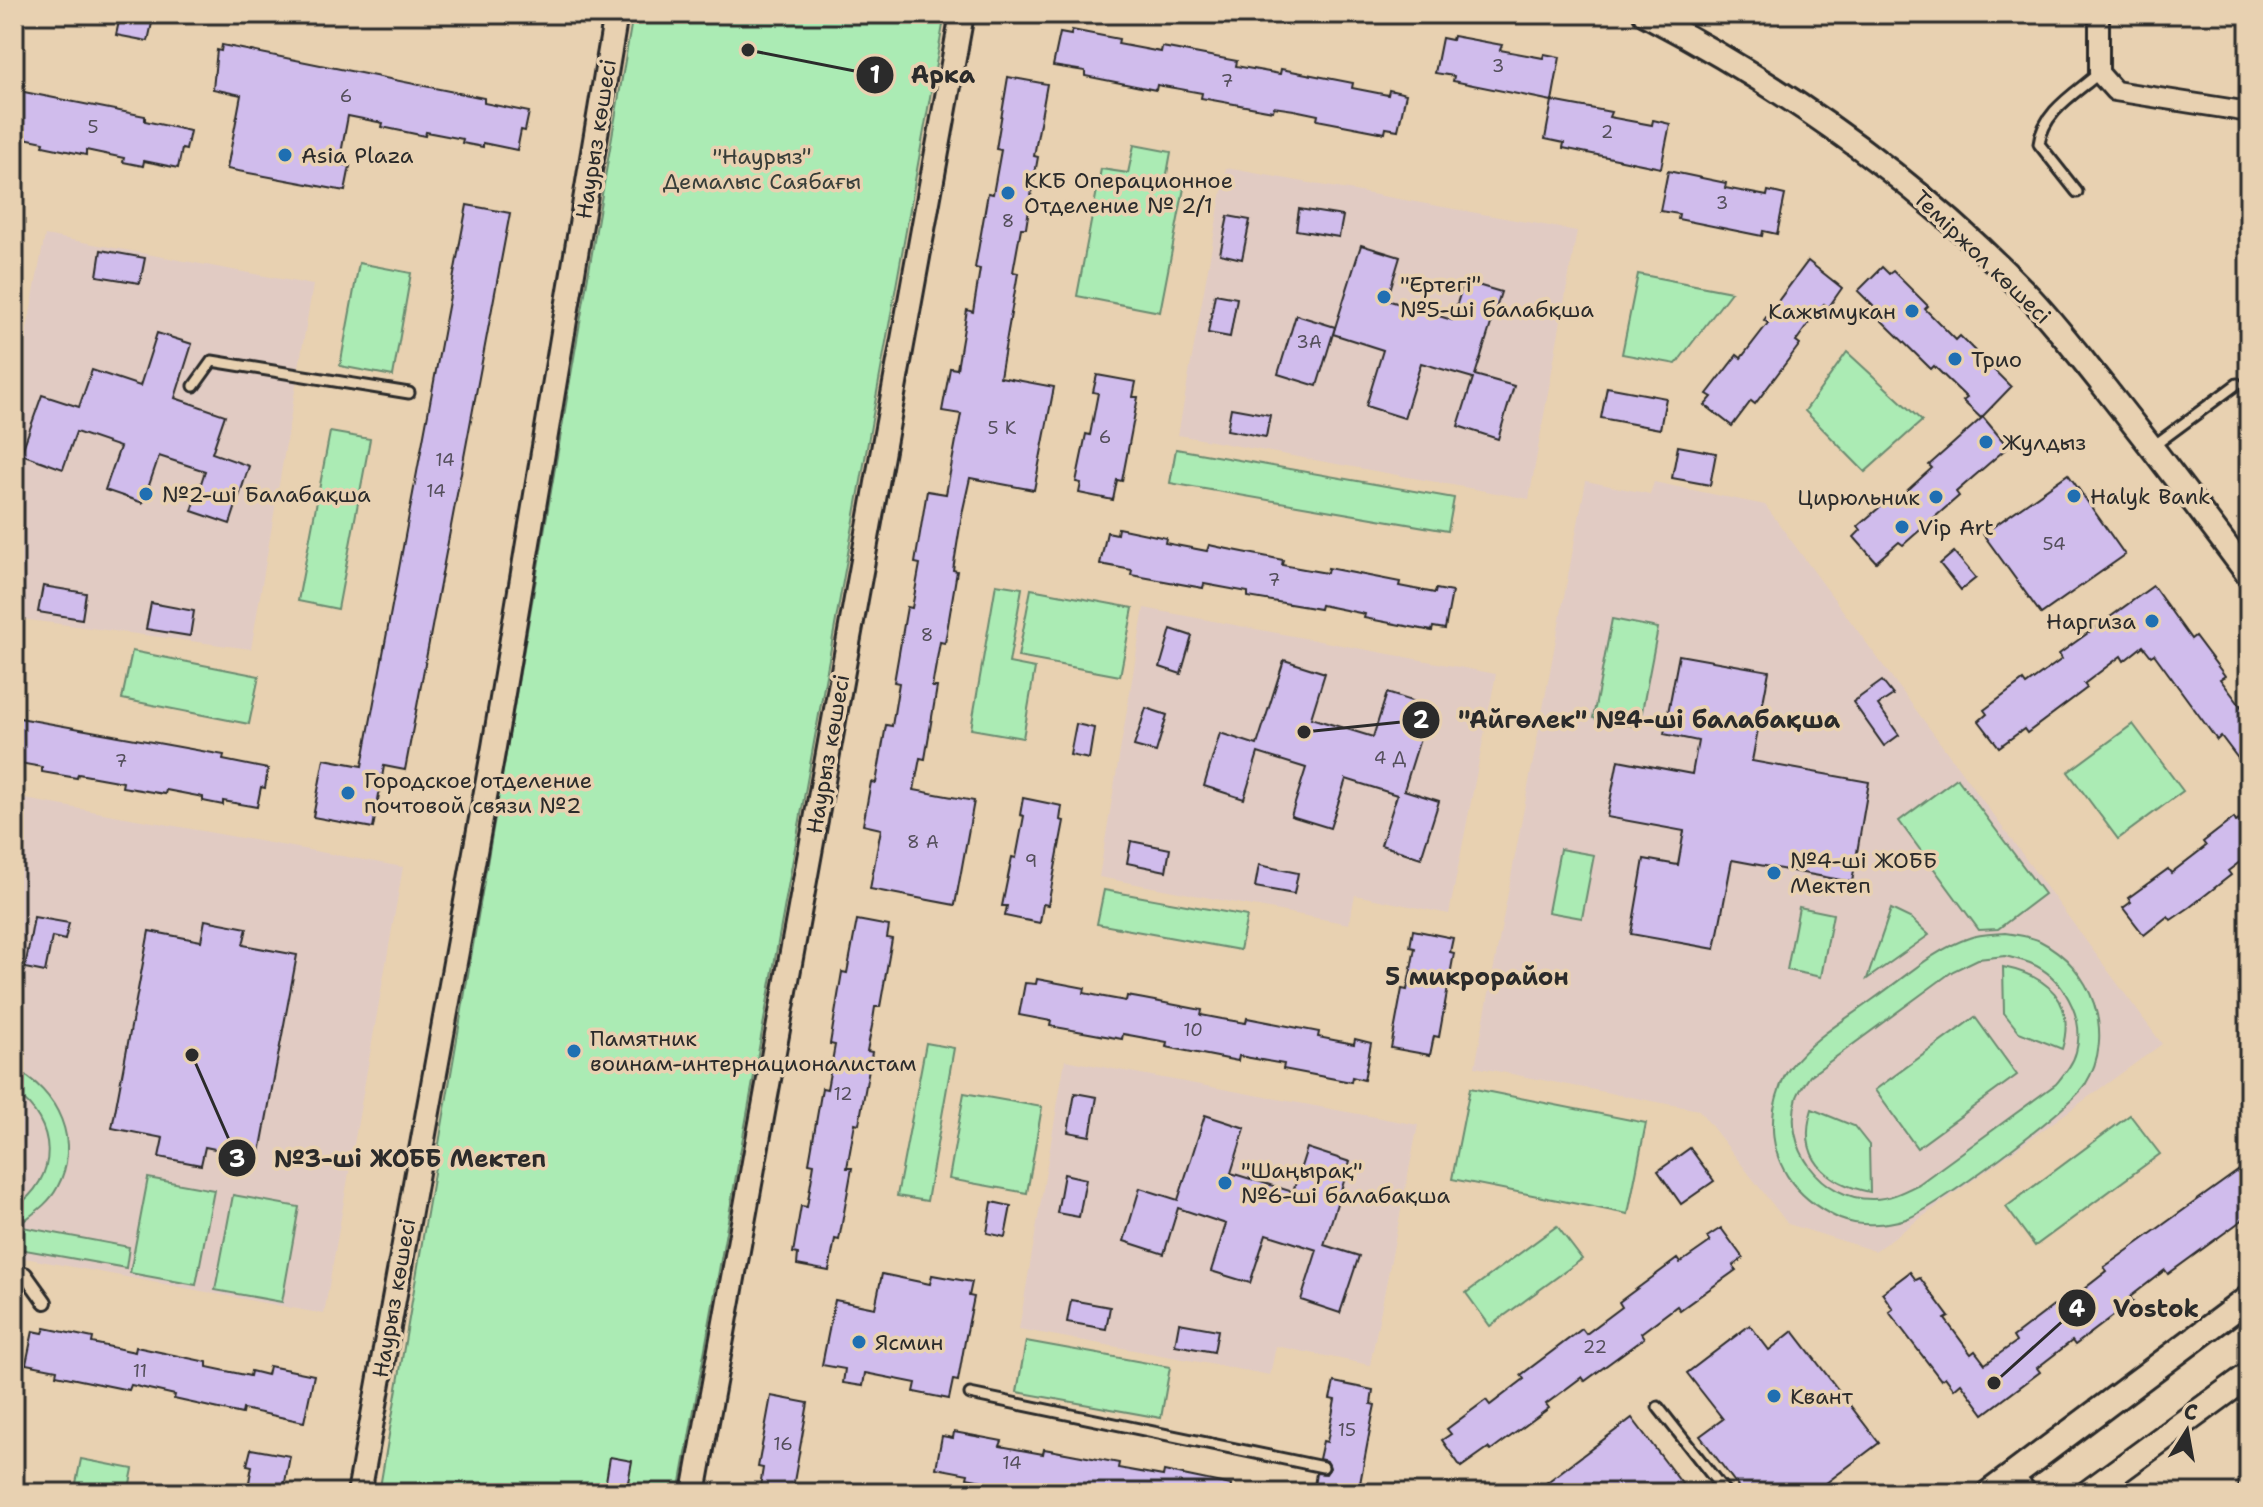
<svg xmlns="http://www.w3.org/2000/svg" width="2263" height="1507" font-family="'Shantell Sans',sans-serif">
	<rect width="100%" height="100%" fill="#e8d1b1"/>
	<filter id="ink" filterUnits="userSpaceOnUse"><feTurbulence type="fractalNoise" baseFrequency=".0125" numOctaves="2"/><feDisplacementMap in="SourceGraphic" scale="16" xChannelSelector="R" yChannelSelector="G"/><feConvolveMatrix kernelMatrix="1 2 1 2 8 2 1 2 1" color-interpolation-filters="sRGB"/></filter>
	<g filter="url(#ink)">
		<!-- built -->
		<g fill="#e1cbc3">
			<polygon points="1226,168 1577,231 1529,499 1178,435"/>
			<polygon points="45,235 313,285 251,649 14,618 14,397"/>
			<polygon points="1586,481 1650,494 1654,482 1765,505 2162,1044 1875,1251 1788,1224 1699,1110 1475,1067"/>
			<polygon points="1144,608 1496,674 1449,914 1355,895 1349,924 1099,877"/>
			<polygon points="14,797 403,867 324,1314 14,1256"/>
			<polygon points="1065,1060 1418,1125 1370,1365 1276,1346 1270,1375 1019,1329"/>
		</g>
		<!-- green -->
		<g fill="#abebb4" stroke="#6b8b70" stroke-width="2" fill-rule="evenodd">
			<polygon points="633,14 945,14 679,1493 379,1493"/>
			<polygon points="1134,145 1171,152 1165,185 1184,188 1160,312 1077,296 1101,169 1128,173"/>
			<polygon points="359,263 411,273 393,376 340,366"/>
			<polygon points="1638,274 1731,292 1676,364 1622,354"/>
			<polygon points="1847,352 1922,421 1865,472 1805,411"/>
			<polygon points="330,432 370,439 338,609 298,601"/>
			<polygon points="1176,449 1454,498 1448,531 1170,483"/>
			<polygon points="996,584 1022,588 1009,663 1035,668 1023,738 971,729"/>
			<polygon points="1031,589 1133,608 1120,676 1018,657"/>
			<polygon points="1612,619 1658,628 1639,727 1593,718"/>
			<polygon points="132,651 259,676 249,724 122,699"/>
			<polygon points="2133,724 2183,791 2118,839 2068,772"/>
			<polygon points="1957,778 2044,894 1998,929 1979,930 1899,821"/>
			<polygon points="1560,849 1594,855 1582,918 1548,912"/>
			<polygon points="1104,890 1247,916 1240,950 1097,924"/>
			<polygon points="1799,907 1833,914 1821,977 1787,970"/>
			<polygon points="1891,909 1912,919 1929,935 1867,979"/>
			<path d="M2005 933C2016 935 2030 936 2040 941 2092 967 2117 1034 2085 1085 2069 1110 1934 1210 1906 1219 1886 1225 1860 1227 1840 1219 1794 1198 1767 1161 1774 1109 1777 1094 1782 1077 1792 1065 1813 1038 1845 1020 1872 1000 1903 979 1933 950 1969 938 1979 934 1993 934 2005 933ZM2005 956C2013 958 2022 960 2030 963 2062 976 2086 1017 2076 1052 2073 1064 2064 1074 2056 1084L1919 1184C1905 1191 1890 1199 1873 1199 1821 1200 1782 1146 1797 1097 1800 1089 1806 1082 1810 1076L1953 971 1978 959Z"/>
			<path d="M2003 967C2048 976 2076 1001 2062 1049L2019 1032 2004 1013Z"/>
			<polygon points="1975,1017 2017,1075 1917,1148 1875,1090"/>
			<polygon points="926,1043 954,1048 927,1201 897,1196"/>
			<path d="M14 1069C58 1090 82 1143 57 1188 48 1205 32 1214 17 1226L129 1247 126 1268 14 1248V1208C60 1179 58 1122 14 1092Z"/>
			<polygon points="1470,1088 1646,1123 1628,1214 1452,1179"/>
			<polygon points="964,1093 1042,1107 1027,1193 949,1179"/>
			<path d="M1812 1109 1854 1126 1869 1145 1870 1192C1825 1183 1797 1157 1812 1109Z"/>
			<polygon points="2130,1115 2160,1154 2035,1246 2006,1207"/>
			<polygon points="148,1178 214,1190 196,1285 130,1273"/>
			<polygon points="233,1195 299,1207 282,1302 215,1290"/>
			<polygon points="1557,1226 1582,1259 1490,1326 1466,1293"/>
			<polygon points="1026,1341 1170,1367 1161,1418 1017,1392"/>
			<polygon points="81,1459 133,1469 128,1493 74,1493"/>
		</g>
		<!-- building -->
		<g fill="#d0bcec" stroke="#2b2b2b" stroke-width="2">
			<polygon points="120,17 152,23 148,41 116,35"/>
			<polygon points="1072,30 1119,39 1118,44 1161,52 1162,47 1237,61 1236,66 1280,74 1281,69 1353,83 1352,88 1388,95 1389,90 1406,94 1398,130 1386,128 1385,133 1317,120 1318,115 1294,110 1274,107 1273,111 1201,98 1202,93 1180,89 1157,85 1156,90 1085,76 1085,71 1053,66 1060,33 1071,35"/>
			<polygon points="1453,36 1502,45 1500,50 1543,58 1544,54 1560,57 1552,101 1453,81 1454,76 1435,73 1442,38 1452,40"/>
			<polygon points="222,45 484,98 484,103 529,112 525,131 521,130 517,150 483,143 483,147 462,143 463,139 426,132 425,136 382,127 383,123 348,116 339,164 350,166 345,191 227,169 241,95 213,89 217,50 221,51"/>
			<polygon points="1008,77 1047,84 1034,156 1038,157 1032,190 1026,228 1021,228 1013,272 1018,273 1000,377 1054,387 1034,490 970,478 962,514 953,570 957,571 945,643 940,642 932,687 937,687 925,759 920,758 914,790 974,801 955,905 870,889 881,829 863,825 871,782 876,783 886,725 892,726 899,683 894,682 907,607 912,608 920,564 915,563 927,491 946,494 961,414 942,411 950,368 957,369 967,310 973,312 980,269 975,268 988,193 993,194 1001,150 996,149"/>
			<polygon points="14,90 145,116 145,121 190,131 186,150 182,149 178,168 144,161 143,166 123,162 124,158 86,150 86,155 43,146 44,142 14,136"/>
			<polygon points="1552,101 1611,112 1609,117 1652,125 1653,120 1670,124 1661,168 1563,148 1564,143 1545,139"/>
			<polygon points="1668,171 1726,183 1725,188 1767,196 1768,191 1785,195 1777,234 1763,231 1762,236 1678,219 1679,214 1660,211"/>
			<polygon points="467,205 510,213 405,770 384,766 373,828 313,817 324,759 362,766"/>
			<polygon points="1299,209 1343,216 1339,237 1296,230"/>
			<polygon points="1228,216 1250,220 1242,259 1220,254"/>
			<polygon points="1361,245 1400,257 1387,300 1452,320 1464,281 1501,292 1475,375 1514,386 1498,439 1458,426 1473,378 1421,363 1404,418 1366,406 1383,350 1333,334"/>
			<polygon points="101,250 145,258 140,283 97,276"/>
			<polygon points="1808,261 1842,288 1828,308 1824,304 1809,323 1796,341 1800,344 1755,404 1751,401 1732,426 1705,405 1712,397 1707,394 1737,355 1741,358 1768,323 1764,320"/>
			<polygon points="1882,267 1889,274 1893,271 1928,306 1925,309 1956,340 1960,336 2011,387 1981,418 1963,401 1967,398 1934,366 1931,369 1877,316 1880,313 1858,291"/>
			<polygon points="1215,294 1237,298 1230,337 1208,333"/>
			<polygon points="1296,315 1335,327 1317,386 1278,374"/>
			<polygon points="157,333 192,344 175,398 225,415 212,453 249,466 230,524 192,511 205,471 159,456 143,503 105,490 120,447 76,432 63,469 21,454 42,395 79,407 92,370 140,386"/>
			<polygon points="1097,375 1136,382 1133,397 1138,397 1122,481 1117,480 1113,500 1079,493 1081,483 1076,482 1086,434 1090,435 1098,393 1093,392"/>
			<polygon points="1607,387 1666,398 1660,429 1601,418"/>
			<polygon points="1231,408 1270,415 1266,437 1227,430"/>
			<polygon points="1983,417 2008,447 1956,492 1959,496 1903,545 1899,542 1876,562 1854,537 1861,530 1858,526 1895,494 1899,498 1932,468 1929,465"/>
			<polygon points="1678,446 1716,453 1710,485 1672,478"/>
			<polygon points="2068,474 2125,555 2041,614 1983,534"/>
			<polygon points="1118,528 1166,538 1165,543 1207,551 1209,545 1223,548 1283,560 1282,565 1304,569 1327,573 1328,568 1400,582 1399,586 1435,593 1436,589 1452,592 1445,629 1433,627 1432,631 1364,618 1365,614 1321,605 1320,609 1248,597 1248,592 1204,584 1203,588 1131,575 1132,570 1100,564 1107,532 1117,534"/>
			<polygon points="1954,552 1976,578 1961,590 1940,564"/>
			<polygon points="43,586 86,593 82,619 38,612"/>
			<polygon points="2153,586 2191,639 2195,636 2225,676 2220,679 2249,717 2249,773 2221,736 2217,740 2154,654 2151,656 2143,646 2124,661 2121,656 2084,684 2087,688 2027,733 2024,729 1999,747 1979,721 1987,714 1984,710 2023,681 2026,685 2062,659 2059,654"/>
			<polygon points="151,603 194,611 190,636 146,629"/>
			<polygon points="1171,629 1192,636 1181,674 1160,667"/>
			<polygon points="1679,655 1769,671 1752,761 1869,782 1852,882 1732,860 1715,949 1631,934 1644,859 1678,865 1684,831 1607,817 1618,760 1692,774 1698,741 1664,734"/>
			<polygon points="1284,660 1325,673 1311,718 1373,737 1387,693 1430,707 1404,790 1439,801 1421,858 1381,845 1397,795 1346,779 1330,828 1291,816 1306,768 1258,753 1244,799 1204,786 1220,733 1257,745"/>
			<polygon points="1882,681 1893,695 1878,705 1899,735 1884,746 1853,702"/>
			<polygon points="1146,708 1167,715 1156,752 1134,746"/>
			<polygon points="14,717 224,755 223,760 268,769 265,788 261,787 257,807 223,801 223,805 203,801 203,797 166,790 165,794 122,787 123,782 78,774 77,778 42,772 42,767 14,762"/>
			<polygon points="1076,724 1094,728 1089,759 1070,755"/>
			<polygon points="1023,798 1062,806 1060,820 1064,821 1048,905 1043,904 1040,923 1005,916 1007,906 1002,906 1012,857 1016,858 1024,816 1020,815"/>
			<polygon points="2249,813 2249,855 2228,871 2231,875 2190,907 2171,920 2168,916 2144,935 2123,908 2131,902 2128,898 2168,869 2171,873 2206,846 2203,842 2234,818 2236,822"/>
			<polygon points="1131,841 1170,849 1166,871 1127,863"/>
			<polygon points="1259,865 1298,873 1294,894 1255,887"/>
			<polygon points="34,917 69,923 65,940 52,937 45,972 25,968"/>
			<polygon points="205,920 247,928 243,945 297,955 259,1158 205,1147 201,1165 159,1157 163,1138 112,1128 149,931 201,941"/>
			<polygon points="857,920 889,926 887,938 892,939 880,1007 875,1007 872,1026 867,1051 872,1052 859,1124 855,1123 847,1168 852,1168 839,1240 835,1239 829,1271 797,1265 798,1254 793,1253 801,1206 807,1207 814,1164 809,1163 812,1146 822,1088 827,1089 835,1045 830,1044 842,972 847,973"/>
			<polygon points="1413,930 1453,938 1450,952 1454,953 1439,1037 1434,1036 1430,1055 1391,1048 1402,989 1407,990 1415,948 1410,947"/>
			<polygon points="1037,979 1085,988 1084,993 1104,997 1126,1001 1127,996 1144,999 1202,1010 1201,1015 1222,1019 1246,1023 1247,1018 1319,1032 1318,1037 1354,1044 1355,1039 1371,1043 1364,1080 1352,1077 1351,1082 1283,1069 1284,1064 1239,1056 1238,1061 1166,1047 1167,1042 1123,1034 1122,1039 1050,1026 1051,1021 1019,1015 1025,983 1036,984"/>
			<polygon points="1075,1093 1097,1097 1090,1136 1068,1132"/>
			<polygon points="1205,1115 1245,1128 1231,1173 1293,1192 1307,1148 1350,1162 1324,1245 1359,1256 1340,1313 1301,1300 1317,1250 1266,1234 1250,1283 1211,1271 1226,1224 1178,1208 1164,1254 1124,1241 1140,1188 1178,1200"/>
			<polygon points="1690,1148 1714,1181 1681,1204 1658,1171"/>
			<polygon points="2249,1163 2249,1215 2168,1274 2165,1270 2130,1297 2133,1301 2075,1345 2072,1341 2037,1368 2040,1372 1984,1414 1961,1383 1954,1389 1945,1377 1941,1380 1889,1312 1893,1309 1882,1293 1910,1272 1916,1280 1920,1278 1949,1317 1945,1319 1971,1354 1975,1351 1985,1364 2016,1342 2013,1337 2068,1295 2071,1299 2107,1271 2104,1267 2114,1260"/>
			<polygon points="1064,1174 1086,1179 1079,1217 1057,1213"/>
			<polygon points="992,1202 1011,1206 1005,1237 987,1233"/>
			<polygon points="1721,1228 1743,1258 1733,1266 1736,1270 1680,1310 1677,1306 1641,1333 1644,1338 1585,1381 1582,1377 1546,1404 1549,1408 1491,1451 1488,1448 1461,1467 1442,1440 1451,1434 1447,1429 1486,1400 1490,1405 1524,1379 1521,1375 1582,1329 1586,1334 1622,1307 1619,1302 1677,1259 1680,1263 1710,1242 1707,1237"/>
			<polygon points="882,1274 930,1284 932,1275 972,1282 969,1296 974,1297 965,1341 958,1381 953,1380 949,1399 914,1392 916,1383 865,1373 863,1386 843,1383 845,1369 822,1365 835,1300 875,1308"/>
			<polygon points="1071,1300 1110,1307 1106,1329 1067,1322"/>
			<polygon points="1179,1323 1218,1330 1214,1352 1175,1345"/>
			<polygon points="1750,1325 1769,1350 1793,1331 1879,1443 1813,1493 1743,1493 1700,1436 1723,1419 1687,1373"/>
			<polygon points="45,1328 93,1338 92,1343 135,1352 136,1347 207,1362 207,1367 250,1376 251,1371 267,1375 269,1366 314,1375 304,1422 243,1409 242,1414 174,1399 175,1395 131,1385 129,1390 56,1375 57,1370 26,1364 33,1331 43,1333"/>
			<polygon points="1334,1382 1373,1390 1371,1404 1375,1405 1372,1419 1359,1489 1354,1488 1353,1493 1313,1493 1316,1473 1326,1474 1330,1468 1327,1461 1319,1459 1323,1441 1327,1442 1335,1400 1330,1399"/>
			<polygon points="771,1396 808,1403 792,1493 759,1493 763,1468 758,1467"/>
			<polygon points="1632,1418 1689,1493 1533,1493"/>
			<polygon points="954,1432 1002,1441 1000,1446 1021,1450 1043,1454 1044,1449 1119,1463 1118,1468 1163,1476 1164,1471 1231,1485 1230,1493 1071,1493 1039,1487 1038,1492 967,1478 968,1474 936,1468 942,1436 953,1438"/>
			<polygon points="251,1449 290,1456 283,1493 247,1493 252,1466 247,1465"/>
			<polygon points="610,1457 632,1461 626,1493 604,1493"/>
		</g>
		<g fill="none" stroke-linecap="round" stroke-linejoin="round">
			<!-- service casing -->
			<g stroke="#2b2b2b" stroke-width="15">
				<g id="service">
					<path d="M2077 192 2039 144C2043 111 2075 94 2099 73"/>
					<polyline points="194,386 212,361 409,393"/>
					<polyline points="2152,447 2237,384"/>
					<polyline points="970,1394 1323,1467"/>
					<polyline points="1658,1407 1726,1493"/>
					<polyline points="2018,1475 2034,1493"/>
					<polyline points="2244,1493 2249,1453"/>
				</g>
			</g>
			<!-- pedestrian casing -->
			<g stroke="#2b2b2b" stroke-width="18">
				<polyline id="pedestrian" points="14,1272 25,1274 45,1302"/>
			</g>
			<!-- minor casing -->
			<g stroke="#2b2b2b" stroke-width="24">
				<polyline id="minor" points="2099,14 2099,73 2115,91 2249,112"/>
			</g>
			<!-- tertiary casing -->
			<g stroke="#2b2b2b" stroke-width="28">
				<g id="tertiary">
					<path d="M1645 14C1785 87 1914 178 2024 291 2052 320 2077 353 2102 384 2152 447 2201 511 2249 576"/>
					<polyline points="359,1493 494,747 616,14"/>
					<polyline points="694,1493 962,14"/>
				</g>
			</g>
			<!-- secondary casing -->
			<g stroke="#2b2b2b" stroke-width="30">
				<g id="secondary">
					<polyline points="1989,1493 2249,1298"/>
					<polyline points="2088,1493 2249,1375"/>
				</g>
			</g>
			<!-- service -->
			<use href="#service" stroke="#e8d1b1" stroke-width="9"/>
			<!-- pedestrian -->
			<use href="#pedestrian" stroke="#e8d1b1" stroke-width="12"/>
			<!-- minor -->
			<use href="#minor" stroke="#e8d1b1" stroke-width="18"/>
			<!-- tertiary -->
			<use href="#tertiary" stroke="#e8d1b1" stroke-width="22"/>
			<!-- secondary -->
			<use href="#secondary" stroke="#e8d1b1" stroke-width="24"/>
		</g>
	</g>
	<!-- markers -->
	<g fill="#1f6fb2" stroke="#e8d1b1" stroke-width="3">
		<circle cx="285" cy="155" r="8"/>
		<circle cx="1008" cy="193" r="8"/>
		<circle cx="1384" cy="297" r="8"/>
		<circle cx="1912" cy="311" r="8"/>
		<circle cx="1955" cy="359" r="8"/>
		<circle cx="1986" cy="442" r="8"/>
		<circle cx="146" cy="494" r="8"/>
		<circle cx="2074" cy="496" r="8"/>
		<circle cx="1936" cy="497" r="8"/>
		<circle cx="1902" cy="527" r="8"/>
		<circle cx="2152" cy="621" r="8"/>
		<circle cx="348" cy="793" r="8"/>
		<circle cx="1774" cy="873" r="8"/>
		<circle cx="574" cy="1051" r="8"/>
		<circle cx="1225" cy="1183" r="8"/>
		<circle cx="859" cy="1342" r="8"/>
		<circle cx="1774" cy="1396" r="8"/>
	</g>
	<g text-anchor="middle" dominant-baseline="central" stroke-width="7" stroke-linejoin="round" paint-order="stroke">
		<!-- number labels -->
		<g font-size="18" fill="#544f5b">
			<text x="1498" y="66">3</text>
			<text x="1227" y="81">7</text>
			<text x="346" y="96">6</text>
			<text x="93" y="127">5</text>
			<text x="1607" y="132">2</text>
			<text x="1722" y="203">3</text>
			<text x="1008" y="221">8</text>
			<text x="1309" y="342">3А</text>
			<text x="1002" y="428">5 К</text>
			<text x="1105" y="437">6</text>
			<text x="445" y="460">14</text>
			<text x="436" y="491">14</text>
			<text x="2054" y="544">54</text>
			<text x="1274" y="580">7</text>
			<text x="927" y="635">8</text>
			<text x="1390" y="758">4 Д</text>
			<text x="121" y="761">7</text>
			<text x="923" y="842">8 А</text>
			<text x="1031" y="861">9</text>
			<text x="1193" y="1030">10</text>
			<text x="843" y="1094">12</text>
			<text x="1595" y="1347">22</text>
			<text x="140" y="1371">11</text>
			<text x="1347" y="1430">15</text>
			<text x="783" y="1444">16</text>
			<text x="1012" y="1463">14</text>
		</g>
		<!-- street labels -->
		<g font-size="22" fill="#2b2b2b" stroke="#e8d1b1">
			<text transform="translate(596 139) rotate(-81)">Наурыз көшесі</text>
			<text transform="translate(1982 257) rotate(44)">Теміржол көшесі</text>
			<text transform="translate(828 754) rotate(-80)">Наурыз көшесі</text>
			<text transform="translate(394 1298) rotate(-80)">Наурыз көшесі</text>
		</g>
		<!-- poi labels -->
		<g font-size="22" fill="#2b2b2b" stroke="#e8d1b1" text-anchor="start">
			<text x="301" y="155">Asia Plaza</text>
			<text x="1024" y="180">ККБ Операционное<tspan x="1024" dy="25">Отделение № 2/1</tspan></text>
			<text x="1400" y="284">"Ертегі"<tspan x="1400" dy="25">№5-ші балабқша</tspan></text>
			<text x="1896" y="311" text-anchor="end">Кажымукан</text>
			<text x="1971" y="359">Трио</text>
			<text x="2002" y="442">Жулдыз</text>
			<text x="162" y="494">№2-ші Балабақша</text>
			<text x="2090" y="496">Halyk Bank</text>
			<text x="1920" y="497" text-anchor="end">Цирюльник</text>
			<text x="1918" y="527">Vip Art</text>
			<text x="2136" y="621" text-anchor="end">Наргиза</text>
			<text x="364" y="780">Городское отделение<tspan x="364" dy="25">почтовой связи №2</tspan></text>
			<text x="1790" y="860">№4-ші ЖОББ<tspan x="1790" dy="25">Мектеп</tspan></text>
			<text x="590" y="1038">Памятник<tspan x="590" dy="25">воинам-интернационалистам</tspan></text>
			<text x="1241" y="1170">"Шаңырақ"<tspan x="1241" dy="25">№6-ші балабақша</tspan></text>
			<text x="875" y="1342">Ясмин</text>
			<text x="1790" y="1396">Квант</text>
		</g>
		<!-- park labels -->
		<g font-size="22" fill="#383e39" stroke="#e8d1b1">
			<text x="762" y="156">"Наурыз"<tspan x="762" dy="25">Демалыс Саябағы</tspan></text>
		</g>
		<!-- neighbourhood labels -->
		<g font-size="24" font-weight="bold" fill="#2b2b2b" stroke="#e8d1b1">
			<text x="1477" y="977">5 микрорайон</text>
		</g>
	</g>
	<!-- callouts -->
	<path fill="none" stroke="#2b2b2b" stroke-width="3" d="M748 50L875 75M1304 732L1421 720M192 1055L237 1158M1994 1383L2077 1308"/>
	<g fill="#2b2b2b" stroke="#e8d1b1" stroke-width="3">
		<circle cx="748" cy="50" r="8"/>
		<circle cx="1304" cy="732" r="8"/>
		<circle cx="192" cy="1055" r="8"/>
		<circle cx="1994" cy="1383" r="8"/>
		<circle cx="875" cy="75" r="20"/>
		<circle cx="1421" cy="720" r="20"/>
		<circle cx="237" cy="1158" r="20"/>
		<circle cx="2077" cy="1308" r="20"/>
	</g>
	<g font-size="24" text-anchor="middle" font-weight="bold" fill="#fff">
		<text x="875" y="83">1</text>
		<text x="1421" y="728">2</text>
		<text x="237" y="1167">3</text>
		<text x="2077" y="1317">4</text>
	</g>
	<g font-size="24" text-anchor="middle" font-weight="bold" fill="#2b2b2b" stroke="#e8d1b1" stroke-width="7" stroke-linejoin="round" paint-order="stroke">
		<text x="943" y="83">Арка</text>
		<text x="1649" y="728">"Айгөлек" №4-ші балабақша</text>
		<text x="410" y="1167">№3-ші ЖОББ Мектеп</text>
		<text x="2156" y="1317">Vostok</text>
	</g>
	<!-- margin -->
	<rect width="2263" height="1507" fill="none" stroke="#e8d1b1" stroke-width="48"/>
	<rect x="24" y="24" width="2215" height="1459" fill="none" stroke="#2b2b2b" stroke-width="3" filter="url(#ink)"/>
	<!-- north arrow -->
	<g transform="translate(2187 1431) rotate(11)" stroke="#e8d1b1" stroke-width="6" paint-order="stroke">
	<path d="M0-6L14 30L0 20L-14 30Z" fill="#2b2b2b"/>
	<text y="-12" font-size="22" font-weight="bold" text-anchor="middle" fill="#2b2b2b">С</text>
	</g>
</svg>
